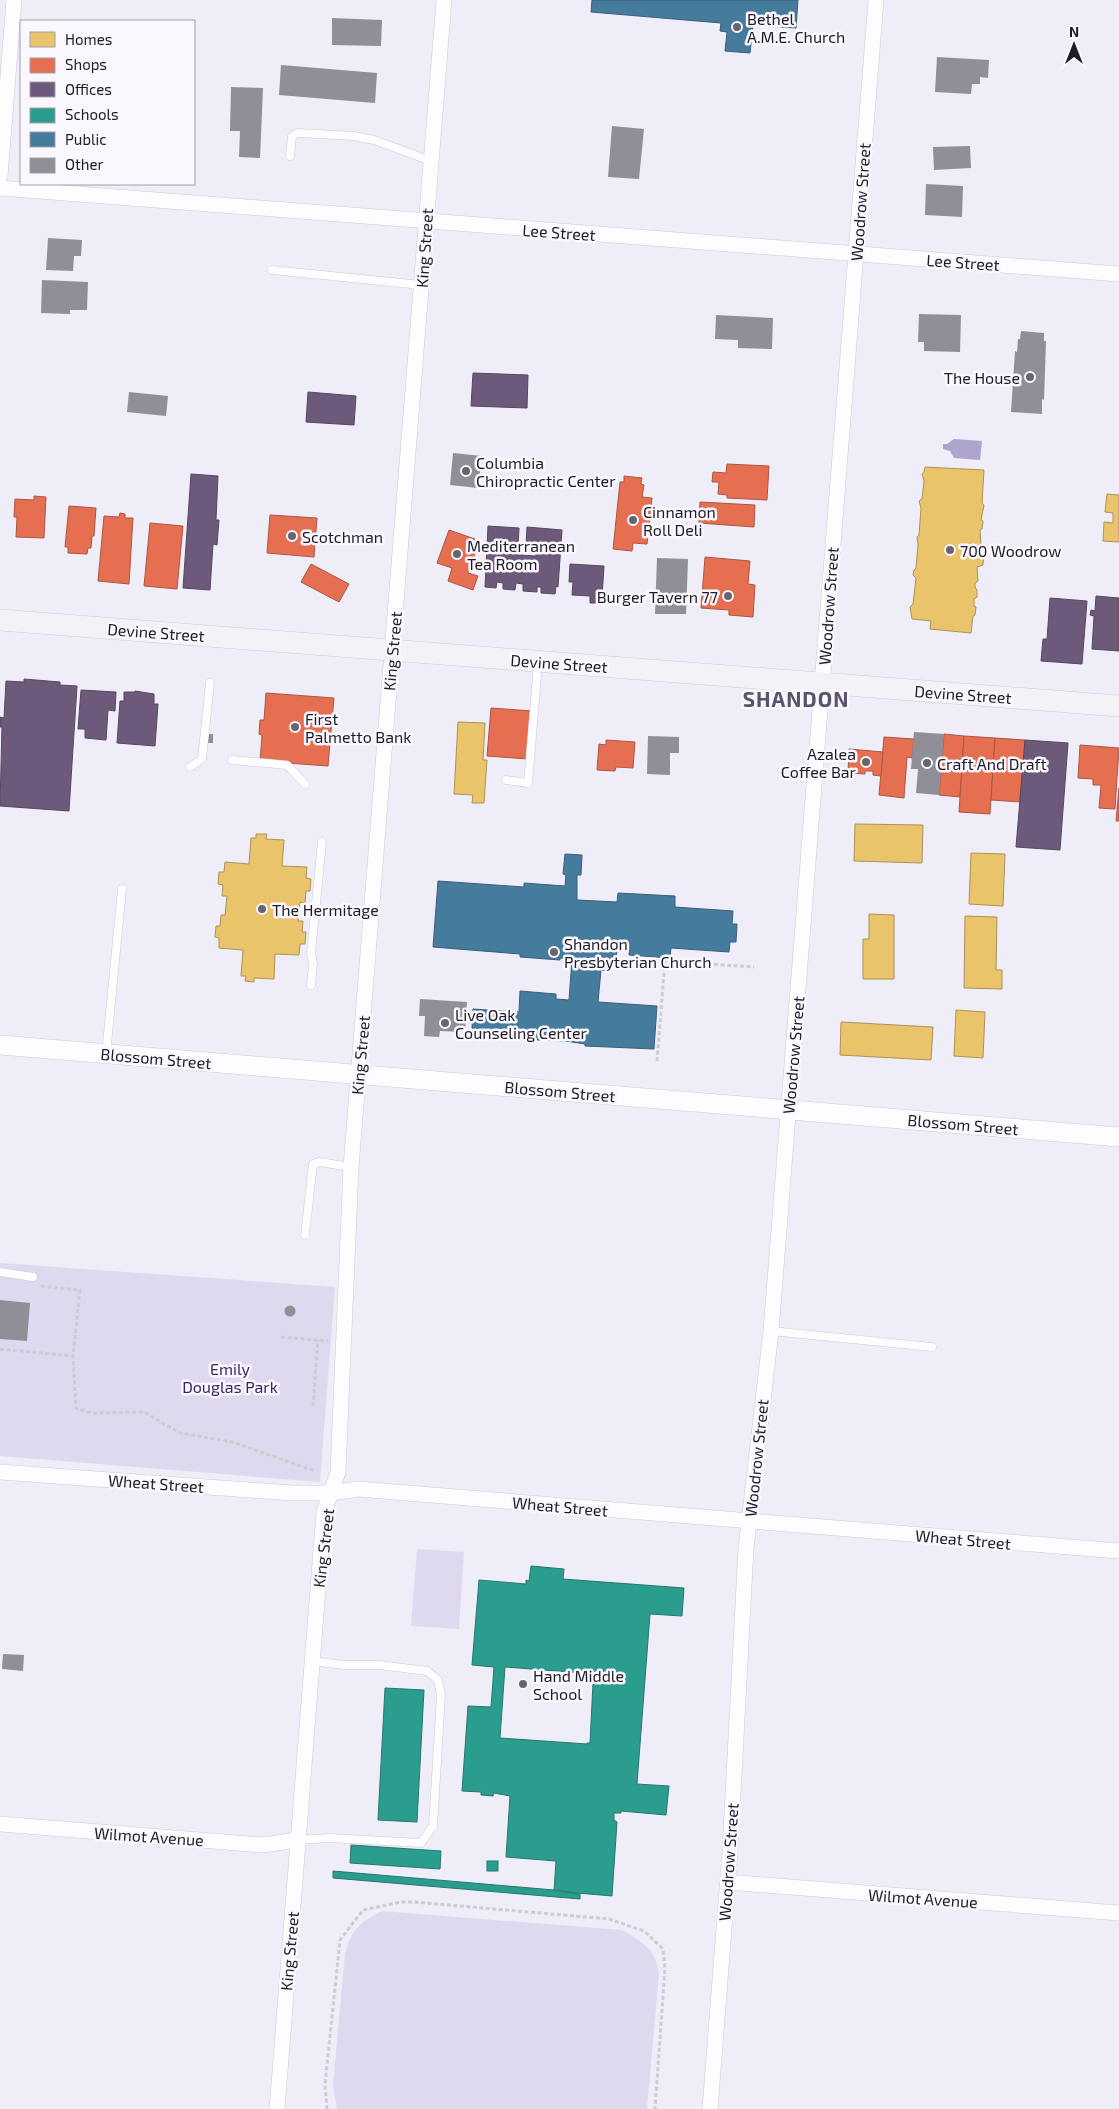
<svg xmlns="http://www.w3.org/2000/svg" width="1119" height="2109" font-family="'Exo 2',sans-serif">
	<rect width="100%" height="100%" fill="#efedf7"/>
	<!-- green -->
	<g fill="#dfd9f0">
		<polygon points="0,1263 335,1287 320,1482 0,1456"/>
		<polygon points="417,1549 464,1552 459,1629 411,1626"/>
		<path d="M382 1911 622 1930C643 1942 656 1949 659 1975L647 2109H337L333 2084 345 1954C352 1929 359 1923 382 1911Z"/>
	</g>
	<!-- water -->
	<polygon fill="#afa4cc" points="954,439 982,441 980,460 954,458 950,451 943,449 943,444 947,444"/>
	<!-- homes -->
	<g fill="#e9c46a" stroke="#ac9256">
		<polygon points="925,467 984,470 982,503 984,505 981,520 983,521 982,529 980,530 981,545 979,547 984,552 983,565 977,567 978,581 975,583 975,587 977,590 977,597 974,599 974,606 976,607 975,615 973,616 971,633 930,629 931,621 912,619 910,607 913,604 916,578 913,575 914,570 916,568 918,544 917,537 919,535 921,508 919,501 922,499 924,481 922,474 924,472"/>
		<polygon points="1107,494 1119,495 1119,542 1103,541 1104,522 1113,523 1113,513 1105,512"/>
		<polygon points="458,722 485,723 483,760 487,760 484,803 472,803 473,795 454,794"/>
		<polygon points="855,824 923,825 922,863 854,861"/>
		<polygon points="256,834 267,834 266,839 284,840 282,866 307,867 306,878 311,879 310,891 306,891 305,903 300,902 298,921 303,921 302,932 306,932 305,944 300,944 299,955 275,954 274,979 254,978 254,982 245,981 246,976 241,976 243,950 219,948 219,938 215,937 216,926 220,926 221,915 225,915 227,896 222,896 223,885 218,884 219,872 224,872 225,862 249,864 251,838 256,838"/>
		<polygon points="971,853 1005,854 1003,906 969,904"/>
		<polygon points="869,914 894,915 894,979 863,979 863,939 869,939"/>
		<polygon points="965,916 997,917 996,970 1002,970 1002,989 964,988"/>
		<polygon points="956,1010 985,1012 983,1058 954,1056"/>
		<polygon points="841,1022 933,1027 931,1060 840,1055"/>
	</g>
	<!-- shops -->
	<g fill="#e76f51" stroke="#ab5644">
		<polygon points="727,464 769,466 767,500 727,498 727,495 718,494 719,482 712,482 713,472 726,473"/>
		<polygon points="624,476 642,478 641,484 644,485 642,497 652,498 647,544 633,543 632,551 613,549 620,482 624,482"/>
		<polygon points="34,496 46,497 44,538 16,537 17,517 14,517 15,499 34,500"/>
		<polygon points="700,502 755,505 754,527 699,523"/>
		<polygon points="69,506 96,508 94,536 92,536 91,548 88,548 87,554 68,553 68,547 65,547"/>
		<polygon points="120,513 125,514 125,518 133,518 129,584 98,581 104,516 119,517"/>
		<polygon points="270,515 317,518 314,557 267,553"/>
		<polygon points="150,523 183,526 177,589 144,586"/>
		<polygon points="449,530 475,539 474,544 478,545 468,573 478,576 473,590 448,581 452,568 437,563"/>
		<polygon points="705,557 750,561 748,584 755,585 753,617 729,615 729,610 701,608"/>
		<polygon points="311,564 349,584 339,602 301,582"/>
		<polygon points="266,693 334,698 328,766 260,761 262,735 259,734 260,720 264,720"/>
		<polygon points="491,708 532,711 528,759 487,756"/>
		<polygon points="944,734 964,736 960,797 939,795"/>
		<polygon points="964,736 995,738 990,814 959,812"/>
		<polygon points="884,737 914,739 912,758 907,757 904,798 879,795"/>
		<polygon points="995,738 1025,740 1020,802 991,800"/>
		<polygon points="606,740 635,742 633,768 616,767 615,771 597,770 599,744 606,745"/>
		<polygon points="1080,745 1119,748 1115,809 1099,808 1101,785 1093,785 1093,779 1078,778"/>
		<polygon points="849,749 883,752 881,776 873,775 873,771 865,771 865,774 848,773"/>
		<polygon points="1119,788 1119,821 1116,821"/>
	</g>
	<!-- offices -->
	<g fill="#6d597a" stroke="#564761">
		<polygon points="473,373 528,375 527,408 471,406"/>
		<polygon points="308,392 356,396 354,425 306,422"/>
		<polygon points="191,474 218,476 216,520 219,520 217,545 213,544 210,590 183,588"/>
		<polygon points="488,526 519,528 518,545 508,544 507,554 536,556 536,547 526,546 527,527 562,530 558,587 556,586 555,594 541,593 541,587 537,587 537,592 523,591 523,584 516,583 515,590 503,589 503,583 497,582 496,588 485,587"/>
		<polygon points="570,564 604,566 602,597 599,597 599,603 590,603 590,596 572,595 573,582 569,582"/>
		<polygon points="1096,596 1119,598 1119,651 1092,649 1094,616 1090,615 1091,610 1095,611"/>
		<polygon points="1050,598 1087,601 1082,664 1041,661 1043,639 1047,639"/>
		<polygon points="24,679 60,682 60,685 77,686 69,811 0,806 2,727 0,727 0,717 4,718 6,681 24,682"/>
		<polygon points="81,690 116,692 115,711 108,710 106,740 85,738 85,729 78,729"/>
		<polygon points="135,691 154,694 154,704 158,704 155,746 117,743 120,701 124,701 124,692 135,692"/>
		<polygon points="1025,740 1068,743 1060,850 1016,847"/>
	</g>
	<!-- schools -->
	<g fill="#2a9d8f" stroke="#277670" fill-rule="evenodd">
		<path d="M531 1566 564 1569 563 1579 684 1588 682 1616 650 1614 637 1784 669 1786 666 1815 621 1811V1813H614V1820L617 1822 612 1896 554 1891 556 1861 506 1857 510 1796 494 1793 493 1796 481 1795V1792L462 1791 468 1706 491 1707 494 1667 472 1665 479 1580 526 1584V1580L529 1581ZM505 1667 596 1674 595 1683H593L590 1743H587V1744L500 1738Z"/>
		<polygon points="385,1688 424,1690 417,1822 378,1820"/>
		<polygon points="351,1845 441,1851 440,1869 350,1863"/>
		<rect x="487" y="1861" width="11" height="10"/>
		<polygon points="333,1871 554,1890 580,1894 580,1899 333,1878"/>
	</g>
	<!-- public -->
	<g fill="#457b9d" stroke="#3a5e7a">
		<polygon points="592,0 798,0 796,28 753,25 750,53 725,51 727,32 720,31 721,23 591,12"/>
		<polygon points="565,854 582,855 581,875 577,875 577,900 617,902 618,893 675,896 675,907 733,911 732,924 737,924 736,942 730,942 729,952 671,948 670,958 629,955 630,945 623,944 623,951 617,951 616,957 612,957 611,971 601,970 598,1002 657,1006 654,1049 585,1046 585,1044 566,1041 515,1039 515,1037 479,1034 479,1029 472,1028 473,1009 519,1012 520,991 556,994 556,999 569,1000 572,959 560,958 560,960 520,957 520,954 433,947 438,881 524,887 524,883 565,886 566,875 563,874"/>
	</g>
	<!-- building -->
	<g fill="#908e97">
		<polygon points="332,18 382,20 381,46 332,45"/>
		<polygon points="937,57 989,60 988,78 980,77 980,84 972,84 971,94 935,92"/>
		<polygon points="281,65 377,73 375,103 279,95"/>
		<polygon points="231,87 263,88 260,158 239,157 240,131 230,131"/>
		<polygon points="612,126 644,129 639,179 608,177"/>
		<polygon points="970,146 971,168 934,170 933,147"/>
		<polygon points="926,184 963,186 962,217 925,215"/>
		<polygon points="48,238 82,240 81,256 74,256 73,271 46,270"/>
		<polygon points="42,280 88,282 87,310 70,310 70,314 41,313"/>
		<polygon points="919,314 961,315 960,352 924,351 924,342 918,342"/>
		<polygon points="716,315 773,318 772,349 738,348 738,340 715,339"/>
		<polygon points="1021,331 1044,333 1044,341 1046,341 1044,400 1042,399 1042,414 1011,412 1015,351 1017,352 1018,339 1020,339"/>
		<polygon points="129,392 168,396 166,416 127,412"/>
		<polygon points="453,453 482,456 478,488 450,485"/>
		<polygon points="657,558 688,559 686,614 655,614"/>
		<polygon points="914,732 944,734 939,795 916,793 918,769 911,769"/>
		<rect x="206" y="734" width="7" height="9"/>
		<polygon points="648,736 679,737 679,753 670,753 670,775 647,774"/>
		<polygon points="420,999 467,1002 465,1032 440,1031 439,1037 424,1036 425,1016 419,1016"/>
		<polygon points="0,1300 30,1303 27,1341 0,1339"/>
		<circle cx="290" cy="1311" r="5.5"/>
		<polygon points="3,1654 24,1655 23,1671 2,1669"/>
	</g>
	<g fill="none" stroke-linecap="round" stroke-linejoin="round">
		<!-- service casing -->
		<g stroke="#cdcad4" stroke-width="9">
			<g id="service">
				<polyline points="290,156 292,136 298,133 354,136 374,140 431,161"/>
				<polyline points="272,270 421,285"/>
				<polyline points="232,760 287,765 305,784"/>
				<polyline points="190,767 202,759 210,683"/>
				<polyline points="506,780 528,783 538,663"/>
				<polyline points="311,985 313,964 311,953 322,842"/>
				<polyline points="106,1054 122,889"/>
				<polyline points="305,1235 313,1164 319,1162 351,1167"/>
				<polyline points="0,1272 33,1277"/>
				<polyline points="771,1331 932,1347"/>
				<polyline points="298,1840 330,1838 421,1843 433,1826 441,1695 438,1680 427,1671 379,1665 344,1665 311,1661"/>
			</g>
		</g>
		<!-- minor casing -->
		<g stroke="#cdcad4" stroke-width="16">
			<g id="minor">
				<polyline points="0,176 14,0"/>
				<polyline points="0,188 1119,274"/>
				<polyline points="0,1472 292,1493 331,1493 358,1489 1119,1551"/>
				<polyline points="0,1824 262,1845 298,1840"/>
				<polyline points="727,1882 1119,1913"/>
				<polyline points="277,2109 324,1512 338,1472 351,1167 444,0"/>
				<polyline points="710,2109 730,1851 746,1548 771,1331 876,0"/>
			</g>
		</g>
		<!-- tertiary casing -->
		<g stroke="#cdcad4" stroke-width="20">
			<polyline id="tertiary" points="0,1045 1119,1137"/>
		</g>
		<!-- secondary casing -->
		<g stroke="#cdcad4" stroke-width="22">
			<polyline id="secondary" points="0,620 1119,706"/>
		</g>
		<!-- path -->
		<g stroke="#ceccd0" stroke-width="3" stroke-dasharray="4 2.5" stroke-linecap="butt">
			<polyline points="657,1061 665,961 754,967"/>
			<polyline points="41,1286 80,1290 73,1356 76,1408 91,1413 144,1412 180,1433 232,1442 315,1471"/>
			<polyline points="281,1337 328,1341"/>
			<polyline points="0,1349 73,1356"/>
			<polyline points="313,1406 318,1340"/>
			<polyline points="327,2109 325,2084 340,1940 363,1910 401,1902 414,1902 609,1919 644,1931 663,1949 665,1968 655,2109"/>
		</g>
		<!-- service -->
		<use href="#service" stroke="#fdfcfe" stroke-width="8"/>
		<!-- minor -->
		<use href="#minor" stroke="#fdfcfe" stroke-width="15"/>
		<!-- tertiary -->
		<use href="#tertiary" stroke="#fdfcfe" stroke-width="19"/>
		<!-- secondary -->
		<use href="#secondary" stroke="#f3f2f7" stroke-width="21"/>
	</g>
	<!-- markers -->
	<g fill="#686570" stroke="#faf8fe" stroke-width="2">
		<circle cx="737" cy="27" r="5"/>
		<circle cx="1030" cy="377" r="5"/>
		<circle cx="466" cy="471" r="5"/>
		<circle cx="633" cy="520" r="5"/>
		<circle cx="292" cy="536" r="5"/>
		<circle cx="950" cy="550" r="5"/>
		<circle cx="457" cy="554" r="5"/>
		<circle cx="728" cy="596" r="5"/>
		<circle cx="295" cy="727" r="5"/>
		<circle cx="866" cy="762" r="5"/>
		<circle cx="927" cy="763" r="5"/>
		<circle cx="262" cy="909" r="5"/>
		<circle cx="554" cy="952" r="5"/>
		<circle cx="445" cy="1023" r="5"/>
		<circle cx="523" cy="1684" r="5"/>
	</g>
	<g text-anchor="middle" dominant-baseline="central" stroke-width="5" stroke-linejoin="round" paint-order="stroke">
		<!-- poi labels -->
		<g font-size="16" fill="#1f1c27" stroke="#faf8fe" text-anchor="start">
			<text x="747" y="18">Bethel<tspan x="747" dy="18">A.M.E. Church</tspan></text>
			<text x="1020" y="377" text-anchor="end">The House</text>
			<text x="476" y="462">Columbia<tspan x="476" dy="18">Chiropractic Center</tspan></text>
			<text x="643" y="511">Cinnamon<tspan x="643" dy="18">Roll Deli</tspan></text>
			<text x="302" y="536">Scotchman</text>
			<text x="467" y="545">Mediterranean<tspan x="467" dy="18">Tea Room</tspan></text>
			<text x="960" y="550">700 Woodrow</text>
			<text x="718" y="596" text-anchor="end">Burger Tavern 77</text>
			<text x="305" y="718">First<tspan x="305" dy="18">Palmetto Bank</tspan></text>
			<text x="856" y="753" text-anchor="end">Azalea<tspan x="856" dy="18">Coffee Bar</tspan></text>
			<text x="937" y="763">Craft And Draft</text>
			<text x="272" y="909">The Hermitage</text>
			<text x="564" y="943">Shandon<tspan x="564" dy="18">Presbyterian Church</tspan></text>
			<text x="455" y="1014">Live Oak<tspan x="455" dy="18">Counseling Center</tspan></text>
			<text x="533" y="1675">Hand Middle<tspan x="533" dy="18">School</tspan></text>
		</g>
		<!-- street labels -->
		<g font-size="16" fill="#1f1c27" stroke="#faf8fe">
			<text transform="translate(860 202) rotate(-86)">Woodrow Street</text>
			<text transform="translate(559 232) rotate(4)">Lee Street</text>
			<text transform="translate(424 248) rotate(-86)">King Street</text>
			<text transform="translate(963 262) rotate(4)">Lee Street</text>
			<text transform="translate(828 606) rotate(-86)">Woodrow Street</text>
			<text transform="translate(156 632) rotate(4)">Devine Street</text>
			<text transform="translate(392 651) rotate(-85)">King Street</text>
			<text transform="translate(559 663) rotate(4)">Devine Street</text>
			<text transform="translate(963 694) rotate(4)">Devine Street</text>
			<text transform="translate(360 1055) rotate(-85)">King Street</text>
			<text transform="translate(793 1055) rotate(-85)">Woodrow Street</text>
			<text transform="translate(156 1058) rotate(5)">Blossom Street</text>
			<text transform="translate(560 1091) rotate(5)">Blossom Street</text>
			<text transform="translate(963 1124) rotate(5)">Blossom Street</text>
			<text transform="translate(756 1458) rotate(-84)">Woodrow Street</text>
			<text transform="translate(156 1483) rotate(4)">Wheat Street</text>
			<text transform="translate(560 1506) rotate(5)">Wheat Street</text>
			<text transform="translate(963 1539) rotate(5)">Wheat Street</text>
			<text transform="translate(323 1548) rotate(-83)">King Street</text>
			<text transform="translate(149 1836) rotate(4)">Wilmot Avenue</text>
			<text transform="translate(728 1862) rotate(-86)">Woodrow Street</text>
			<text transform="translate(923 1898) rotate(4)">Wilmot Avenue</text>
			<text transform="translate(289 1951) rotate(-85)">King Street</text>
		</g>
		<!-- park labels -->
		<g font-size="16" fill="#3d2565" stroke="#faf8fe">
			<text x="230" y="1368">Emily<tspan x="230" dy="18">Douglas Park</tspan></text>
		</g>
		<!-- district labels -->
		<g font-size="21" font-weight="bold" letter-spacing="1" fill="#5a536c" stroke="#faf8fe">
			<text x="796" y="698">SHANDON</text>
		</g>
	</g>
	<!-- legend -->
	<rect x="20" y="20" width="175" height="165" fill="#faf8fe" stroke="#a2a0a8"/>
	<rect x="30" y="32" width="25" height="15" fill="#e9c46a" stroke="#a2a0a8"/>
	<text x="65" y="45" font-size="15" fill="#1f1c27">Homes</text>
	<rect x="30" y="58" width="25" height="15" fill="#e76f51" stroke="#a2a0a8"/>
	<text x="65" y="70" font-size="15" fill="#1f1c27">Shops</text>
	<rect x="30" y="82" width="25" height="15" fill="#6d597a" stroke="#a2a0a8"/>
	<text x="65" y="95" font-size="15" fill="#1f1c27">Offices</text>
	<rect x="30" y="108" width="25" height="15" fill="#2a9d8f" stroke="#a2a0a8"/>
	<text x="65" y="120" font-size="15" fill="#1f1c27">Schools</text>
	<rect x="30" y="132" width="25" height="15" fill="#457b9d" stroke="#a2a0a8"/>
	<text x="65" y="145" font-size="15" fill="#1f1c27">Public</text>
	<rect x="30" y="158" width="25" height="15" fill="#908e97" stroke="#a2a0a8"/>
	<text x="65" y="170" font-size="15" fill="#1f1c27">Other</text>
	<!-- north arrow -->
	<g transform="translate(1074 45)" stroke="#faf8fe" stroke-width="4" paint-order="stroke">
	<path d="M0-4L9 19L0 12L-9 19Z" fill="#1f1c27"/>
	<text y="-8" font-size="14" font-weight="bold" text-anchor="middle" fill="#1f1c27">N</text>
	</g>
</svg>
